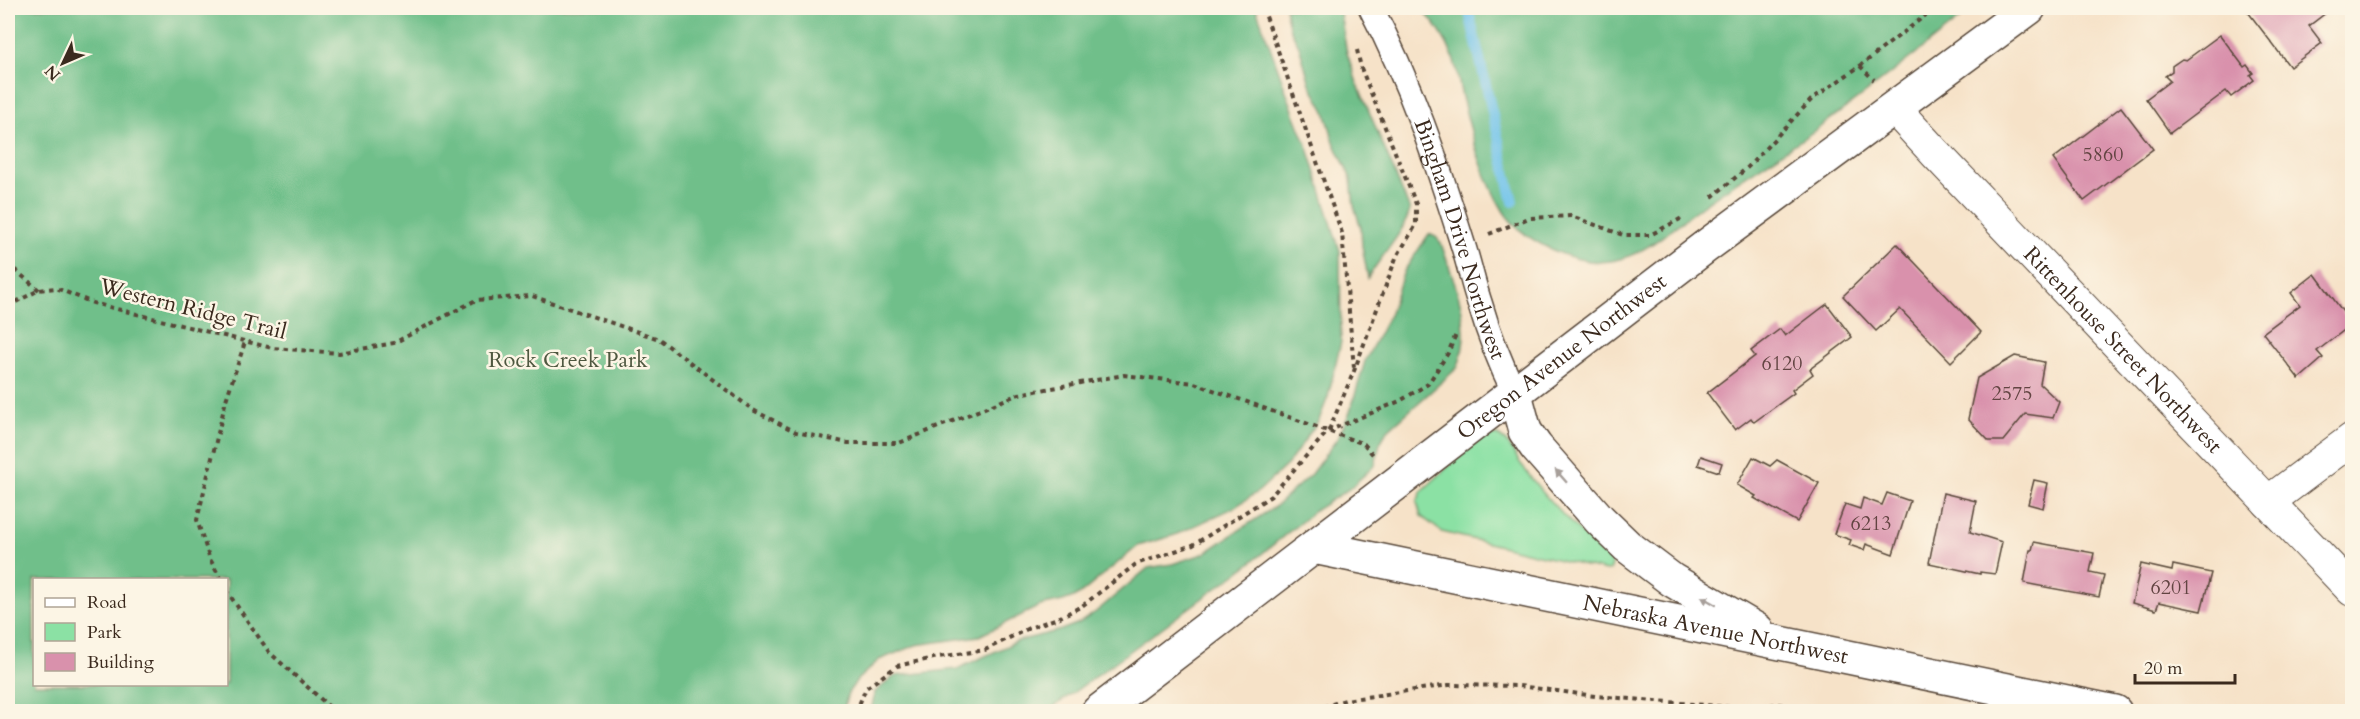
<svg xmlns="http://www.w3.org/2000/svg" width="2360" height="719" font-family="Cardo,serif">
	<rect width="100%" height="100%" fill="#fcf5e5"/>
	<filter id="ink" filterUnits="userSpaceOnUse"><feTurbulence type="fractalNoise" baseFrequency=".0167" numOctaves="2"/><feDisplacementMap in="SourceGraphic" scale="12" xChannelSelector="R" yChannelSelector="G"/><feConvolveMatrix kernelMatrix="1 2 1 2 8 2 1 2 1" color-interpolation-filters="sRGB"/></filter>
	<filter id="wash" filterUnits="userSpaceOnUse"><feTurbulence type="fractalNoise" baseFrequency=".008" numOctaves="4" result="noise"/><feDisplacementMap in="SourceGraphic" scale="24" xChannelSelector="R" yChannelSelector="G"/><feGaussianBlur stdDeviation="1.35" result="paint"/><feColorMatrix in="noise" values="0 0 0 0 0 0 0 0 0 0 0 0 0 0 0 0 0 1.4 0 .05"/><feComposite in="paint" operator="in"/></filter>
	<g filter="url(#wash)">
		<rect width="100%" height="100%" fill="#f6e2c8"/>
		<!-- green -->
		<path fill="#8be1a4" stroke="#638661" stroke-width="1.5" d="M1497 435C1508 440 1514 454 1521 464 1548 503 1576 528 1610 560L1612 565 1610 570 1606 571 1442 532 1421 516 1417 502 1422 491 1476 441 1487 436Z"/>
		<!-- forest -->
		<g fill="#70bf8a" stroke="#567454" stroke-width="1.5" fill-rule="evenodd">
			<path d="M8 8H1256L1295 116 1308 148 1340 251 1341 342 1328 397 1319 420 1288 464 1259 491 1235 507 1175 535 1138 546 1079 595 1063 601 1040 606 979 636 916 645 879 660 857 680 848 693 843 711H8ZM34 580H226V684H34Z"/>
			<path d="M1285 8H1339L1347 53 1356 80 1410 210C1403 235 1381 255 1368 278L1362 246 1361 228 1354 206 1351 179 1334 142 1325 111 1310 84 1299 46 1289 27Z"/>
			<path d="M1421 8H1974C1923 47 1873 89 1820 127 1781 154 1741 178 1703 205 1675 225 1646 256 1611 261 1575 266 1523 241 1504 212 1482 177 1472 136 1462 97 1459 84 1457 70 1453 57 1446 39 1434 22 1421 8Z"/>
			<path d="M1429 234 1436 237 1441 243C1454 282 1475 327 1457 368L1387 431 1380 443 1375 465 1349 489 1317 509 1248 565 1048 711H871L875 692 895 676 957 669 1018 641 1061 630 1079 623 1097 611 1148 568 1172 564 1203 554 1276 506 1311 474 1337 439 1350 412 1365 361 1390 313 1404 271Z"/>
		</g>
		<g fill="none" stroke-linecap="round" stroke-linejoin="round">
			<!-- stream -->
			<polyline stroke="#6ec2ea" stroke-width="10" points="1468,8 1513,202"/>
		</g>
		<g id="blocks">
			<!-- building -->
			<g fill="#d991ac">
				<polygon points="2245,8 2330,8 2331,9 2309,26 2322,43 2290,67"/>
				<polygon points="2220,35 2244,67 2247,65 2253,73 2250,75 2254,80 2231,97 2226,91 2170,133 2146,99 2170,81 2165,76 2172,71 2172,66 2182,59 2186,60"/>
				<polygon points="2121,107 2153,149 2084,201 2053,159"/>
				<polygon points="1897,244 1981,332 1951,362 1900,309 1876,331 1843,296"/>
				<polygon points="2315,274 2352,324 2317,351 2323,358 2299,379 2263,333 2300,305 2291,293"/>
				<polygon points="1827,304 1852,337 1810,369 1813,374 1792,390 1794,393 1754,422 1751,418 1735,430 1707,393 1755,356 1751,351 1780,329 1785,336"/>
				<polygon points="2015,356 2044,362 2040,384 2059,402 2053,418 2025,414 2003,441 1989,441 1968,419 1977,378"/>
				<polygon points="1701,456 1722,463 1719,472 1698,465"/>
				<polygon points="1753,457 1770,466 1777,460 1819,483 1797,522 1754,498 1756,496 1737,485"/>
				<polygon points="2034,480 2048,483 2043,508 2028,504"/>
				<polygon points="1887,493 1910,501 1893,554 1866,544 1864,550 1849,545 1851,540 1834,534 1845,504 1860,509 1863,498 1882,505"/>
				<polygon points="1943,493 1976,501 1970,532 2002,542 1995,574 1980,572 1980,574 1929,563"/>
				<polygon points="2034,542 2094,553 2090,572 2104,575 2099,597 2024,583 2030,550 2032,550"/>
				<polygon points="2141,564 2172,571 2173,565 2211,573 2201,611 2159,602 2156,610 2132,603"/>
			</g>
		</g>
	</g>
	<g filter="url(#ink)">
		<use href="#blocks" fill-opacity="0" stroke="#574638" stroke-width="1.5"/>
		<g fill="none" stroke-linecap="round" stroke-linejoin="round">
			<!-- service casing -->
			<g stroke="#574638" stroke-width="18">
				<polyline id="service" points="1998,687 1999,712"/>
			</g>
			<!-- pedestrian casing -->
			<g stroke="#574638" stroke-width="27">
				<g id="pedestrian">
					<path id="s1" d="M1371 8C1410 82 1437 162 1462 242 1469 263 1473 284 1480 304 1489 335 1501 365 1515 394"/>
				</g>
			</g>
			<!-- minor casing -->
			<g stroke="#574638" stroke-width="34">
				<g id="minor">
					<path id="s2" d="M1894 108 1936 154 2352 590"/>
					<polyline points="2268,502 2352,439"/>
				</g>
			</g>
			<!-- tertiary casing -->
			<g stroke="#574638" stroke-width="36">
				<g id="tertiary">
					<polyline points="1515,394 1525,431 1536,447 1600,520 1627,546 1672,580 1757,630"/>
					<path id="s3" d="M1314 547 2115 712"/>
					<path id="s4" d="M1098 712 1705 247 2029 8"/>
				</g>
			</g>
			<!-- path -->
			<g stroke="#574638" stroke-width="4" stroke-dasharray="4.5 4.5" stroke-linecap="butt">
				<polyline points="1263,8 1342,233 1354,368"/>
				<polyline points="1860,66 1874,80"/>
				<polyline points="1712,197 1747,168 1812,99 1860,66 1935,8"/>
				<polyline points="1489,234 1529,218 1571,216 1623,235 1650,235 1684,217"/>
				<polyline points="8,264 39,290"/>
				<polyline points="8,306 39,290 56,288 93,303 272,348 339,353 394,343 476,300 532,296 659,339 753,410 796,432 848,443 899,443 1019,394 1124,375 1194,383 1364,444 1375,457"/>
				<polyline points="1329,430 1354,371 1396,258 1416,225 1416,204 1361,68 1357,50"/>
				<polyline points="221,580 209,557 197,520 226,400 245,342"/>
				<polyline points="226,590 269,652 335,712"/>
				<polyline points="856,712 866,688 897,666 938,657 985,650 1029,628 1058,618 1082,606 1136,564 1193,545 1271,496 1328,431 1400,401 1428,384 1448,353 1457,332"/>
				<polyline points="1306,712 1345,700 1449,685 1519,686 1595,696 1742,708 1778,704 1818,712"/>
			</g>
			<!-- service -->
			<use href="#service" stroke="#fff" stroke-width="15"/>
			<!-- pedestrian -->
			<use href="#pedestrian" stroke="#fff" stroke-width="24"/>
			<!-- minor -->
			<use href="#minor" stroke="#fff" stroke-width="32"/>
			<!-- tertiary -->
			<use href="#tertiary" stroke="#fff" stroke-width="33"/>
		</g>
		<!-- one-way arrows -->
		<defs><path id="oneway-solid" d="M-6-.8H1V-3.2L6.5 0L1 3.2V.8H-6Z" transform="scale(1.5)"/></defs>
		<g fill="#a79f9a">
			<use href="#oneway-solid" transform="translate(1561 476) rotate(-131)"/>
			<use href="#oneway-solid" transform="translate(1709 601) rotate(-150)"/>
		</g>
	</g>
	<g text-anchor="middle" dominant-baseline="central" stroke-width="5" stroke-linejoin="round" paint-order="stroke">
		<!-- number labels -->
		<g font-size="20" fill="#624442">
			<text x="2103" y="154">5860</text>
			<text x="1782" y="363">6120</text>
			<text x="2012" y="393">2575</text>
			<text x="1871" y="523">6213</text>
			<text x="2171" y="587">6201</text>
		</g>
		<!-- street labels -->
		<g font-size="22" fill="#3b2a1e" stroke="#fcf5e5">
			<text stroke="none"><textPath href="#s1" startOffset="248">Bingham Drive Northwest</textPath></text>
			<text transform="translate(193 309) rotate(14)">Western Ridge Trail</text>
			<text stroke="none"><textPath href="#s2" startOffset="333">Rittenhouse Street Northwest</textPath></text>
			<text stroke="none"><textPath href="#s4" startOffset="584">Oregon Avenue Northwest</textPath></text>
			<text stroke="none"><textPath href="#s3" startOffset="410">Nebraska Avenue Northwest</textPath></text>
		</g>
		<!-- park labels -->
		<g font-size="22" fill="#4f5840" stroke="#fcf5e5">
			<text x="568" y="360">Rock Creek Park</text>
		</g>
	</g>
	<!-- margin -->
	<rect width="2360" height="719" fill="none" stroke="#fcf5e5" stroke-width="30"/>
	<!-- legend -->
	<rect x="33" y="578" width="195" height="108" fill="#fcf5e5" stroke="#afa495" stroke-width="1.5"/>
	<rect x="45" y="598" width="30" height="9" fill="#ffffff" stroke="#afa495" stroke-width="1.5"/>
	<text x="87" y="608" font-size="18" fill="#3b2a1e">Road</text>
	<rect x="45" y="623" width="30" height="18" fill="#8be1a4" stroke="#afa495" stroke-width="1.5"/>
	<text x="87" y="638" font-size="18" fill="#3b2a1e">Park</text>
	<rect x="45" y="653" width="30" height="18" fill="#d991ac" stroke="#afa495" stroke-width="1.5"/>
	<text x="87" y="668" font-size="18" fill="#3b2a1e">Building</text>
	<!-- north arrow -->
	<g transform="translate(63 63) rotate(226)" stroke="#fcf5e5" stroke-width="4.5" paint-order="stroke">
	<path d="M0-4.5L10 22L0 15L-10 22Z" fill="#3b2a1e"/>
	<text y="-9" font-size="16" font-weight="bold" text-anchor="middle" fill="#3b2a1e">N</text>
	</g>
	<!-- scale -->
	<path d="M2135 674v9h100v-9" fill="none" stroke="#3b2a1e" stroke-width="3"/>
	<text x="2144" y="674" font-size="18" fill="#3b2a1e" stroke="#fcf5e5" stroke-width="4.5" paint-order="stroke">20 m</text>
</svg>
